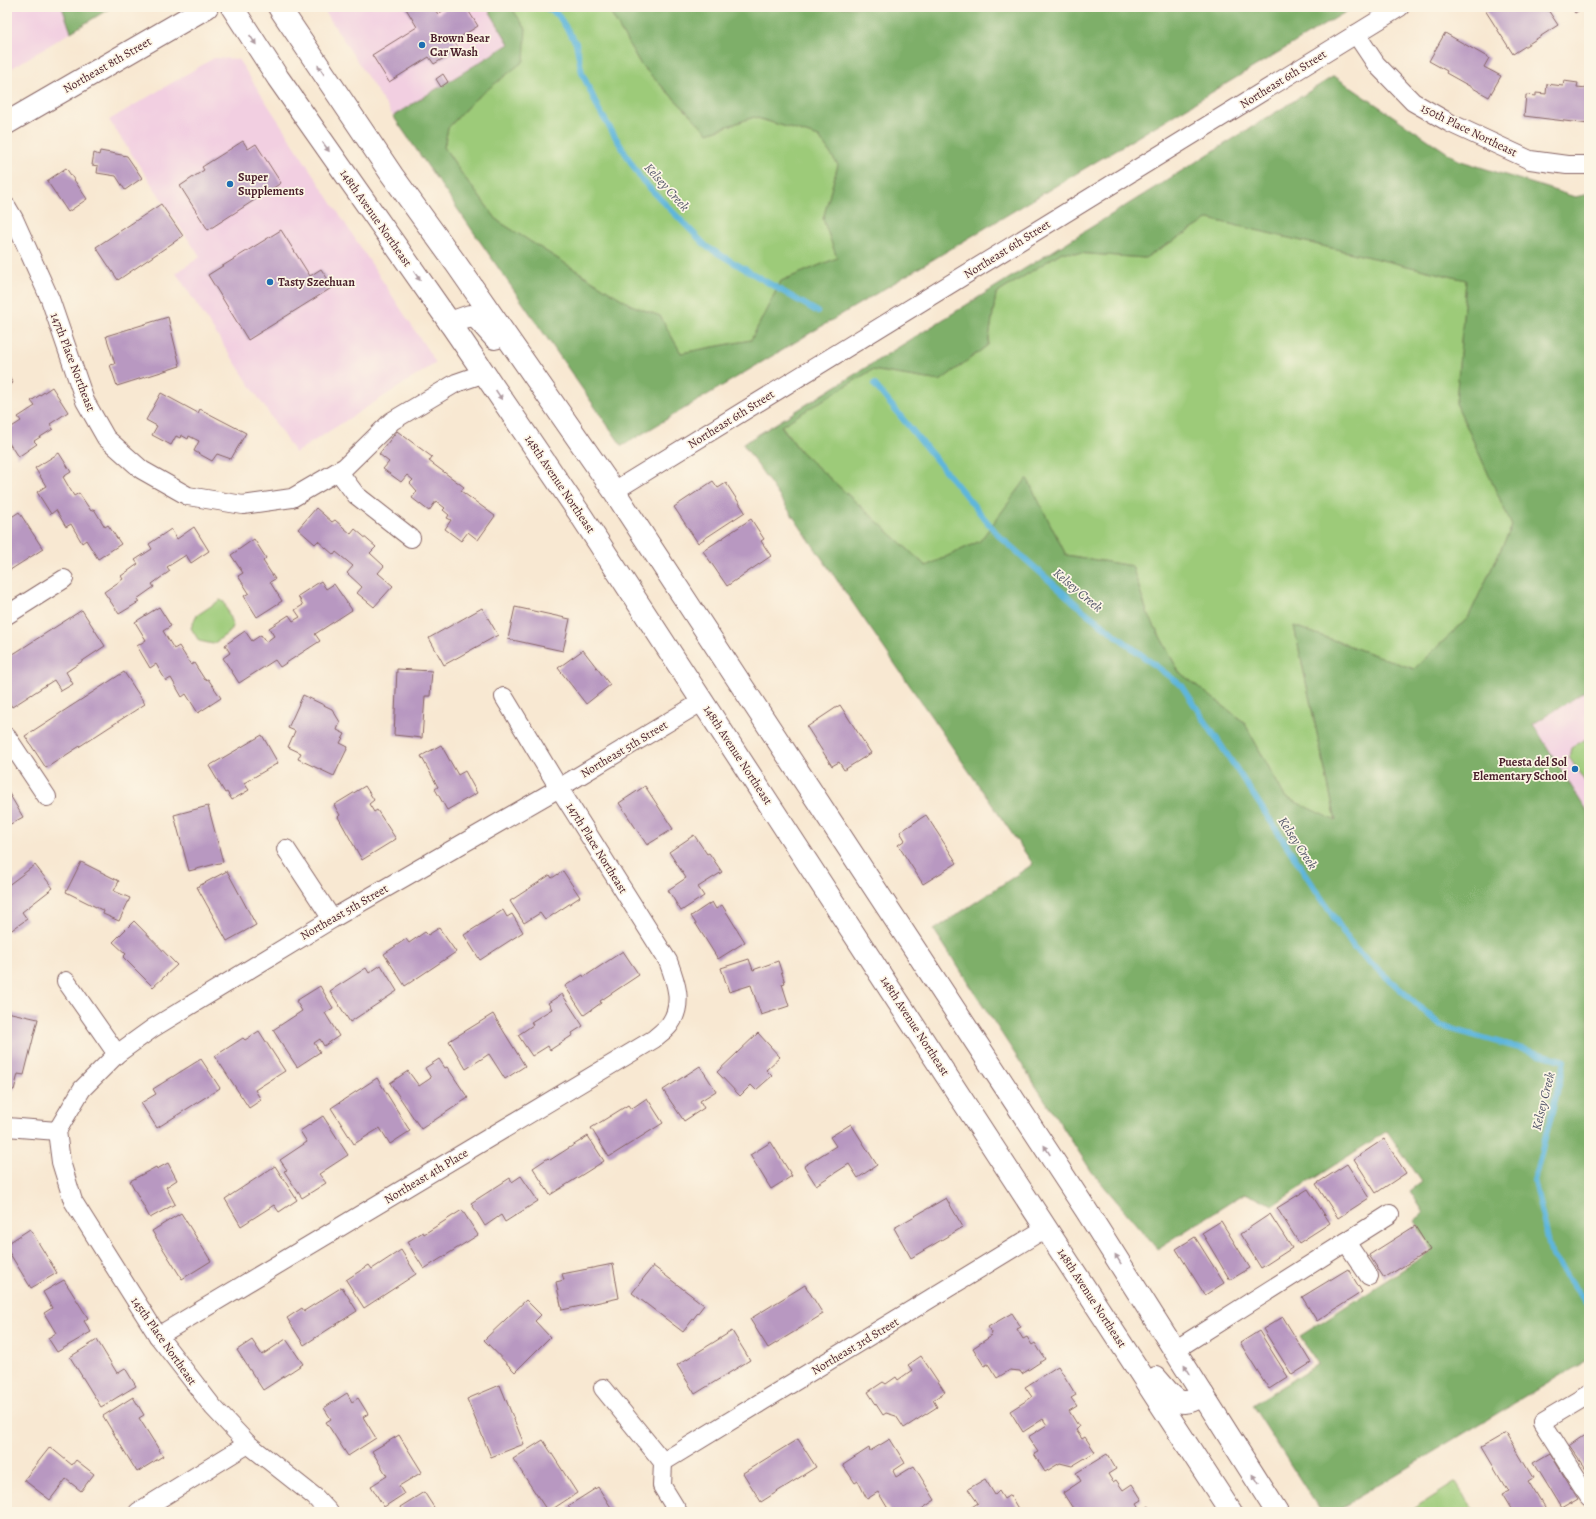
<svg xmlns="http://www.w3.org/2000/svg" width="1596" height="1519" font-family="Alegreya,serif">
	<rect width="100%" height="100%" fill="#fcf5e5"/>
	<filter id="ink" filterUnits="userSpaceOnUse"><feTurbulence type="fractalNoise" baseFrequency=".025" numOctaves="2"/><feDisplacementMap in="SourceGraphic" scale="8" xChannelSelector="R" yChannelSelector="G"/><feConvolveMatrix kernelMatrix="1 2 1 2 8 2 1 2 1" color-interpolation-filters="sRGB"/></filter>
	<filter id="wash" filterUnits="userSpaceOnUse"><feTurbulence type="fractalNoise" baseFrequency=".012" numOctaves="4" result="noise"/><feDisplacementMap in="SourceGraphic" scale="16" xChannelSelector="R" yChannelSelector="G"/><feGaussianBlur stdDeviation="0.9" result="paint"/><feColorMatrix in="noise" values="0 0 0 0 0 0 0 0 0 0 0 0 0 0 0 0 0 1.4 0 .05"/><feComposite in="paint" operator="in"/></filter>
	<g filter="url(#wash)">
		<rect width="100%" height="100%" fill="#f8e8d2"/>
		<!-- built -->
		<g fill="#f2cfe1">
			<polygon points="7,7 62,7 71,32 7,71"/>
			<polygon points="322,7 487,7 510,43 393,116"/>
			<polygon points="214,58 238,59 436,363 295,453 176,273 200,257 109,120"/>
			<polygon points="1589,689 1589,815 1533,724"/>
		</g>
		<!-- green -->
		<g fill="#9dcb79" stroke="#747552">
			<polygon points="511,7 607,7 641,65 708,133 754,117 819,137 838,165 823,219 837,258 781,281 751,340 681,353 660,316 631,305 498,221 462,174 444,147 448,128 473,101 526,29"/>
			<polygon points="1209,219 1466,280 1456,403 1512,526 1468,618 1414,669 1294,626 1336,822 1285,797 1244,722 1179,672 1147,612 1132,566 1066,555 1027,479 980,541 926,566 801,452 781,425 872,370 940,381 988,345 996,294 1062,252 1145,258"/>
			<polygon points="220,600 224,602 233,626 231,631 213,644 199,641 191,628 196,616"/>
			<polygon points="1589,737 1589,788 1569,757 1571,748"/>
			<polygon points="1456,1482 1475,1512 1409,1512"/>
		</g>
		<!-- forest -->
		<g fill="#7eaf69" stroke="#64674a" fill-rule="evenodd">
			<polygon points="62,7 112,7 71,32"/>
			<polygon points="487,7 511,7 526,29 524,61 473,101 448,128 444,147 462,174 498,221 631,305 660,316 681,353 751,340 781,281 837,258 823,219 838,165 819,137 754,117 708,133 641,65 607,7 1354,7 622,446 393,116 509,44"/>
			<path d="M1334 76 1458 160 1575 197 1589 194V689L1533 724 1589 815V1358L1334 1512H1321L1252 1405 1318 1364 1300 1336 1433 1250 1414 1221 1424 1213 1410 1191 1422 1182 1387 1131 1273 1205 1245 1193 1157 1249 1092 1172 934 930 1033 864 743 444ZM1209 219 1466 280 1456 403 1512 526 1468 618 1414 669 1294 626 1336 821 1285 797 1244 722 1179 672 1147 612 1132 566 1066 555 1027 478 980 541 926 566 801 452 781 426 872 370 940 381 988 345 996 294 1062 252 1145 258Z"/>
		</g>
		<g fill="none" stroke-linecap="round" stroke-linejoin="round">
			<!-- stream -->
			<g stroke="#5eb6db" stroke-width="6">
				<polyline points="545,7 558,15 576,43 582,73 599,110 641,179 707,247 818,312"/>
				<polyline points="874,384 998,535 1084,611 1182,686 1354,948 1441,1026 1565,1061 1534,1181 1552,1256 1589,1307"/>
			</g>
		</g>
		<g id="blocks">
			<!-- building -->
			<g fill="#b898c1">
				<polygon points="405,7 433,7 438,14 449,7 466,7 478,26 454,41 459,49 434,64 429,57 389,82 372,55 417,27"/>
				<polygon points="1489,7 1546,7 1558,25 1513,54 1485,10"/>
				<polygon points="1571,7 1584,7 1575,13"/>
				<polygon points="1445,33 1489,58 1484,67 1501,76 1489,97 1446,73 1447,71 1429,61"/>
				<polygon points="443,74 448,82 441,87 436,79"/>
				<polygon points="1564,81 1578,83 1577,87 1587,88 1586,90 1589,90 1589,124 1524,116 1526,95 1536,96 1536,93 1546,94 1547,84 1563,86"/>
				<polygon points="243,141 248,149 256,144 281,183 208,230 180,186 204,170 202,167"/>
				<polygon points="100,151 127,156 142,178 125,190 116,176 97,173 98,166 92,165 94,153 99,155"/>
				<polygon points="66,168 87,199 68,212 47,181"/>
				<polygon points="161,204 183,236 118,280 96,247"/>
				<polygon points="281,230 310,276 321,269 333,287 248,340 208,275"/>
				<polygon points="168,317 180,366 117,386 110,365 115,364 106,336"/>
				<polygon points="7,374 13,383 7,387"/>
				<polygon points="52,387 68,412 50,424 53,429 34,441 37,444 18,457 7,440 7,430 21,421 18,417 35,406 31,401"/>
				<polygon points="161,393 198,413 200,409 246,433 231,459 217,454 212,461 194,451 199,441 189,436 188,439 181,435 180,438 176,436 171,445 152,435 157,426 146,420"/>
				<polygon points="397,431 432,457 429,461 464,487 461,491 495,516 478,540 468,532 461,541 445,529 451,520 447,518 449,515 443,510 445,508 436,501 429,511 412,498 417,491 410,483 413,480 407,475 401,482 383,469 389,462 379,454"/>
				<polygon points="59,453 71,472 63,477 74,496 79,493 91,511 94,509 105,527 108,525 121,544 98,559 86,540 82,543 71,524 66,527 56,510 51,514 37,492 46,486 35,468"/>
				<polygon points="713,481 718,488 726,483 745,512 698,543 674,507"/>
				<polygon points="316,508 332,522 335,520 351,534 355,529 376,547 370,553 384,566 378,573 393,586 374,607 357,593 362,587 347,573 353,566 336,552 334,555 318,541 315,544 298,529"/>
				<polygon points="19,512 43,549 7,572 7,520"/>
				<polygon points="751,519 764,539 761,541 771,556 727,586 703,551"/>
				<polygon points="194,527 209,551 191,563 186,555 167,567 170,571 152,584 154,587 137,599 139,602 119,614 104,592 123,579 121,576 138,564 135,560 152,549 149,544 171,529 177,539"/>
				<polygon points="254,539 266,558 263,561 275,579 270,582 282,601 257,617 244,596 249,593 238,576 243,573 231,555"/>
				<polygon points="321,581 326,589 334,584 352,610 315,634 320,641 280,667 275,660 239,683 223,658 230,653 225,645 245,631 252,641 261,635 266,642 274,636 269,628 289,615 293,621 300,617 295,610 303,605 298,596"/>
				<polygon points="159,607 171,626 163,631 174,649 179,646 191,665 194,663 205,680 208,679 221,698 198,713 186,694 182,697 171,678 166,681 156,664 150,668 137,646 146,640 135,622"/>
				<polygon points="515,607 570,619 563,651 508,639"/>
				<polygon points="482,608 498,635 444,665 429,638"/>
				<polygon points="82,610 105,646 66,672 73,684 61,691 54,680 12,707 7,699 7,658"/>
				<polygon points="583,650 610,685 586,704 558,668"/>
				<polygon points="397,669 432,671 430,696 425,696 422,738 394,735"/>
				<polygon points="124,672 145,704 46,768 25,736"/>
				<polygon points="303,695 332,709 340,722 337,730 345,734 340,743 348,747 334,776 298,759 301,753 288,747 295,731 288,728"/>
				<polygon points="840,705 871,753 844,770 839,762 832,766 807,727"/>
				<polygon points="262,735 278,763 244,783 249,790 232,800 227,792 225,793 209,766"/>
				<polygon points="441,745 458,775 465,771 477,793 447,810 435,789 438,787 421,756"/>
				<polygon points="365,786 374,800 369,804 374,812 377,810 396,839 362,860 338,817 340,815 334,805"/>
				<polygon points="645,786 673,829 647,845 619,803"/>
				<polygon points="7,790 23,817 7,826"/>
				<polygon points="208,806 223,862 189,871 174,815"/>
				<polygon points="926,815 957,863 923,884 898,845 905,840 900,832"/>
				<polygon points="694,835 707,854 709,853 722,872 698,887 704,896 681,911 668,890 686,878 669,852"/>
				<polygon points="81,862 119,881 114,891 130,898 119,921 103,914 104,911 66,892"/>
				<polygon points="35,865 53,888 22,912 27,919 9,932 7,929 7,886"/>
				<polygon points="227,871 256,925 227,941 197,887"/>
				<polygon points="563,871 580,897 545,920 540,913 524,923 510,901 550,875 552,878"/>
				<polygon points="712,902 716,909 722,905 745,942 718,959 691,916"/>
				<polygon points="503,910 507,917 512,914 523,932 480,960 464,935"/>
				<polygon points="134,921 177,965 153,987 123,957 126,954 113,942"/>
				<polygon points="439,928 456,952 405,986 384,954 406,939 409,943 425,932 428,935"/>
				<polygon points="623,951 639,975 600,1001 601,1003 584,1015 565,986 583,975 584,977"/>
				<polygon points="749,959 753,970 778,961 785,983 782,984 789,1006 761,1015 751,985 729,992 721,968"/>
				<polygon points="381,965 397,991 350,1022 330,991 366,968 369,973"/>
				<polygon points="320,986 333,1008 325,1013 339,1036 324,1046 320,1039 314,1043 320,1052 297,1067 273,1030 302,1011 296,1001"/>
				<polygon points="562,994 583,1026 572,1033 573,1035 550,1050 548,1046 532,1056 518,1035 533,1025 531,1022 552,1009 548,1003"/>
				<polygon points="7,1012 38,1019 24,1075 18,1074 14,1090 7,1089"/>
				<polygon points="493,1014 525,1066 505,1079 489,1054 466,1069 449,1041"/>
				<polygon points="259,1031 285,1071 255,1090 261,1100 249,1108 215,1056 243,1038 245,1040"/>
				<polygon points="758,1033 780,1057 766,1070 772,1076 756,1090 751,1085 740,1096 717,1072"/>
				<polygon points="201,1059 220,1088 157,1128 141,1103 156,1094 153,1089"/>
				<polygon points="439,1059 445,1068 447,1067 468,1098 421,1129 390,1083 408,1071 419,1086 431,1078 425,1068"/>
				<polygon points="700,1066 716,1091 700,1101 704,1108 684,1121 663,1090"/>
				<polygon points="377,1078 410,1131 390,1144 380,1128 354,1144 331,1108"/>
				<polygon points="647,1098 663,1123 609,1157 591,1128 628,1105 631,1109"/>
				<polygon points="323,1116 348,1155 319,1174 326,1183 302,1198 284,1171 287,1170 280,1160 307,1142 300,1131"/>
				<polygon points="851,1124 877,1165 858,1178 849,1164 816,1185 804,1166 836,1146 830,1137"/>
				<polygon points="588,1136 604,1161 550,1195 533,1168 548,1158 550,1160"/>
				<polygon points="1384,1139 1406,1173 1376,1193 1354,1159"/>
				<polygon points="771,1142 792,1176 771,1189 750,1155"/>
				<polygon points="168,1163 177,1180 166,1187 175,1204 150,1218 130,1181 156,1167 157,1169"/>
				<polygon points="1347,1164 1369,1198 1338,1218 1316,1184"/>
				<polygon points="275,1166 297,1200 279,1212 274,1205 241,1226 225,1199"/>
				<polygon points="521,1176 538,1201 505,1222 501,1215 485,1226 471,1203 510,1178 512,1182"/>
				<polygon points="1308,1189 1330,1223 1299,1243 1277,1208"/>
				<polygon points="946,1198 963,1227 911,1258 894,1228"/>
				<polygon points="462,1210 478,1235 424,1269 407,1242 423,1232 424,1234"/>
				<polygon points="181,1213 211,1261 182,1279 152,1231"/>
				<polygon points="1270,1214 1292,1248 1261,1268 1240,1234"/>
				<polygon points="1221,1221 1250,1268 1230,1280 1202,1233"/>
				<polygon points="1415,1226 1430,1250 1384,1278 1369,1255"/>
				<polygon points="30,1229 57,1273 31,1288 7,1249 7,1244"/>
				<polygon points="1195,1237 1224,1283 1205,1295 1176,1249"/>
				<polygon points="401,1250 416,1274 364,1308 346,1280 369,1265 372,1269"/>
				<polygon points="613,1264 619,1298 562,1310 556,1282 564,1280 562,1274"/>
				<polygon points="653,1266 704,1305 683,1332 632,1293"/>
				<polygon points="1348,1269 1362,1292 1317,1321 1302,1297"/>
				<polygon points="64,1280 88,1318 84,1321 91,1332 57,1352 48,1338 56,1333 44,1313 52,1308 43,1292"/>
				<polygon points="805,1285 823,1314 768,1348 750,1319"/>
				<polygon points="342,1287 357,1311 304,1345 287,1318 302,1308 304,1311"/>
				<polygon points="526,1300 541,1315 535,1321 550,1337 515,1372 484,1340"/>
				<polygon points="1012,1313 1021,1327 1017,1329 1023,1339 1027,1337 1032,1345 1035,1343 1045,1359 1022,1374 1020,1371 1010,1370 997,1378 988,1364 984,1366 973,1348 990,1337 991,1332 988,1327"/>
				<polygon points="1283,1317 1311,1363 1292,1375 1263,1329"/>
				<polygon points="732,1331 750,1360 695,1394 677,1365"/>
				<polygon points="1259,1331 1288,1377 1269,1389 1240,1343"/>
				<polygon points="286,1339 303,1364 263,1390 237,1350 252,1340 262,1355"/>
				<polygon points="97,1340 117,1373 125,1368 136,1386 101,1407 70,1357"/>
				<polygon points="921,1356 945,1392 933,1400 937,1407 904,1428 896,1416 886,1413 883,1415 868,1392 883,1382 886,1384 896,1377 898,1380 912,1370 908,1365"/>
				<polygon points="1058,1366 1076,1395 1071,1398 1077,1406 1069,1411 1079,1427 1076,1430 1082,1439 1085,1437 1095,1452 1072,1466 1060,1463 1045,1472 1034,1454 1038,1452 1028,1437 1047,1425 1043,1419 1023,1432 1010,1411 1032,1397 1025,1387"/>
				<polygon points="500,1385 524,1444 491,1457 467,1399"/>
				<polygon points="347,1393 352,1402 358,1398 368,1414 363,1417 376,1438 348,1456 326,1422 331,1419 324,1408"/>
				<polygon points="133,1397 144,1415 139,1418 163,1456 137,1472 103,1416"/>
				<polygon points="1506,1433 1533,1478 1528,1481 1547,1512 1513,1512 1502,1494 1508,1491 1482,1447"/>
				<polygon points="399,1435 422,1472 399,1486 404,1494 384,1507 371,1486 387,1476 372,1451"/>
				<polygon points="1586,1435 1589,1439 1589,1473 1570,1446"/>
				<polygon points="798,1439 816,1467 761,1502 743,1473"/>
				<polygon points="890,1439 905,1463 893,1471 896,1477 914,1466 935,1500 920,1510 921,1512 890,1512 878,1492 867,1499 858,1481 855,1483 843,1465 869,1448 870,1451"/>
				<polygon points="543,1440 577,1493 548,1512 513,1459"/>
				<polygon points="50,1447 72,1465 76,1460 94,1474 81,1491 66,1479 50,1500 24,1480"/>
				<polygon points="1550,1453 1578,1499 1561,1509 1533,1463"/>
				<polygon points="1107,1454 1116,1469 1108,1474 1113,1482 1116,1480 1123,1490 1132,1484 1142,1500 1137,1503 1142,1511 1149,1506 1153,1512 1080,1512 1077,1508 1074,1510 1063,1493 1081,1481 1076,1473"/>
				<polygon points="985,1479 995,1495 999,1491 1004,1499 1010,1495 1020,1512 964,1512 978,1503 968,1489"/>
				<polygon points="598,1487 614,1512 572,1512 568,1506"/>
				<polygon points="424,1492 437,1512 403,1512 400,1507"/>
				<polygon points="934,1508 936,1512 927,1512"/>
			</g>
		</g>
	</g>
	<g filter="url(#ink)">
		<use href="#blocks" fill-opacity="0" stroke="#876565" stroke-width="1"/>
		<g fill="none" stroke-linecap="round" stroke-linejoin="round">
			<!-- minor casing -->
			<g stroke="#876565" stroke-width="20">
				<g id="minor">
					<polyline points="1356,34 1376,64 1413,102 1450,123 1530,160 1567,165 1589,165"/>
					<polyline points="7,207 14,219 50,299 85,401 106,438 142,470 188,496 243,505 292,498 345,467 392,421 456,383 485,373"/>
					<polyline points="338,471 356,495 411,538"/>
					<polyline points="614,491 1400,7"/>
					<polyline points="7,615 64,579"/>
					<polyline points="7,737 47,797"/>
					<polyline points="286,849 332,919"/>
					<polyline points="66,981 117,1054"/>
					<polyline points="7,1127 57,1131 82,1089 117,1054 153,1028 332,919 559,788 703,701"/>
					<polyline points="57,1131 61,1162 73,1201 158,1336 213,1407 248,1444 315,1497 329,1512"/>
					<polyline points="1346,1242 1369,1276"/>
					<path d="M158 1336 654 1039C659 1034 667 1029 670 1024 684 1004 676 982 668 961L559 788 504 697"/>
					<polyline points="1175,1350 1390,1214"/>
					<polyline points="603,1388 663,1462 662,1486 678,1512"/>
					<polyline points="1589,1394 1542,1422 1589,1496"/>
					<polyline points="663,1462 1046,1228"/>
					<polyline points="138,1512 248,1444"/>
				</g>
			</g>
			<!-- primary casing -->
			<g stroke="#876565" stroke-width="24">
				<g id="primary">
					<polyline points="232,7 278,78 450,323 580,514 1231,1512"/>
					<polyline points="279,7 392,175 457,265 614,491 1086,1210 1277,1512"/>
					<polyline points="7,123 207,7"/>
					<polyline points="450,323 470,316 478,319 495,338"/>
					<path d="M1156 1378C1173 1397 1178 1411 1203 1395"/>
				</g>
			</g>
			<!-- minor -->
			<use href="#minor" stroke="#fff" stroke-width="18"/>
			<!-- primary -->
			<use href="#primary" stroke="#fff" stroke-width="22"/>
		</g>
		<!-- one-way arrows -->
		<defs><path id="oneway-solid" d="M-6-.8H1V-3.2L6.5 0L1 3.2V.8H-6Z"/></defs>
		<g fill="#ae9aa0">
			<use href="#oneway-solid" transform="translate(253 40) rotate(56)"/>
			<use href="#oneway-solid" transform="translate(321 70) rotate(-124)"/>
			<use href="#oneway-solid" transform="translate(326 147) rotate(55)"/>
			<use href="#oneway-solid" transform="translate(417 276) rotate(55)"/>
			<use href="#oneway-solid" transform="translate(499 395) rotate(56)"/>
			<use href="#oneway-solid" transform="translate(1047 1150) rotate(-123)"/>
			<use href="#oneway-solid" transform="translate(1118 1259) rotate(-122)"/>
			<use href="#oneway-solid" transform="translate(1187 1369) rotate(-122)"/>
			<use href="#oneway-solid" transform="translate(1256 1479) rotate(-122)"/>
		</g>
	</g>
	<!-- markers -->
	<g fill="#1f6fb2" stroke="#fcf5e5" stroke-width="1.5">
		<circle cx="422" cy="45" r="4"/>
		<circle cx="230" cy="184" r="4"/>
		<circle cx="270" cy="282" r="4"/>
		<circle cx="1575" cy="769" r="4"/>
	</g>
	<g text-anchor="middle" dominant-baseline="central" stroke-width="3.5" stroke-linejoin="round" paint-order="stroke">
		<!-- poi labels -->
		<g font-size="12" font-weight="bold" fill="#4a1f2b" stroke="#fcf5e5" text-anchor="start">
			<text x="430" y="38">Brown Bear<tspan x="430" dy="14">Car Wash</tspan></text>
			<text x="238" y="177">Super<tspan x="238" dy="14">Supplements</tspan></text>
			<text x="278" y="282">Tasty Szechuan</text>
			<text x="1567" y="762" text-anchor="end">Puesta del Sol<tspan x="1567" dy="14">Elementary School</tspan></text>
		</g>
		<!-- street labels -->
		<g font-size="12" fill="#4a1f2b" stroke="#fcf5e5">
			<text transform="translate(107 65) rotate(-30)">Northeast 8th Street</text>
			<text transform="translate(1283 79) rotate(-32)">Northeast 6th Street</text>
			<text transform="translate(1469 130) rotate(26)">150th Place Northeast</text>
			<text transform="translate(376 218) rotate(55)">148th Avenue Northeast</text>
			<text transform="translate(1007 249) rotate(-32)">Northeast 6th Street</text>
			<text transform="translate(73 362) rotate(69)">147th Place Northeast</text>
			<text transform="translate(731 419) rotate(-32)">Northeast 6th Street</text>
			<text transform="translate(560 484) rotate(56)">148th Avenue Northeast</text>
			<text transform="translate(624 749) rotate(-31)">Northeast 5th Street</text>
			<text transform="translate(738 755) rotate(57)">148th Avenue Northeast</text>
			<text transform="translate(597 848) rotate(58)">147th Place Northeast</text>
			<text transform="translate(344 912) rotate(-30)">Northeast 5th Street</text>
			<text transform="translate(915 1026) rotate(57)">148th Avenue Northeast</text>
			<text transform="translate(426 1176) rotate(-31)">Northeast 4th Place</text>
			<text transform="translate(1092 1298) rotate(57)">148th Avenue Northeast</text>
			<text transform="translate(164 1341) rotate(55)">145th Place Northeast</text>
			<text transform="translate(855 1346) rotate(-31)">Northeast 3rd Street</text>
		</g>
		<!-- water labels -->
		<g font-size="13" font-style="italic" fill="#515469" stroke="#fcf5e5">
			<text transform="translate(667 187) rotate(48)">Kelsey Creek</text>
			<text transform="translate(1078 590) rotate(40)">Kelsey Creek</text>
			<text transform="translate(1298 843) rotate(57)">Kelsey Creek</text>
			<text transform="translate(1543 1101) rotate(-76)">Kelsey Creek</text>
		</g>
	</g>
	<!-- margin -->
	<rect width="1596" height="1519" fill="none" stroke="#fcf5e5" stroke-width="24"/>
</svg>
